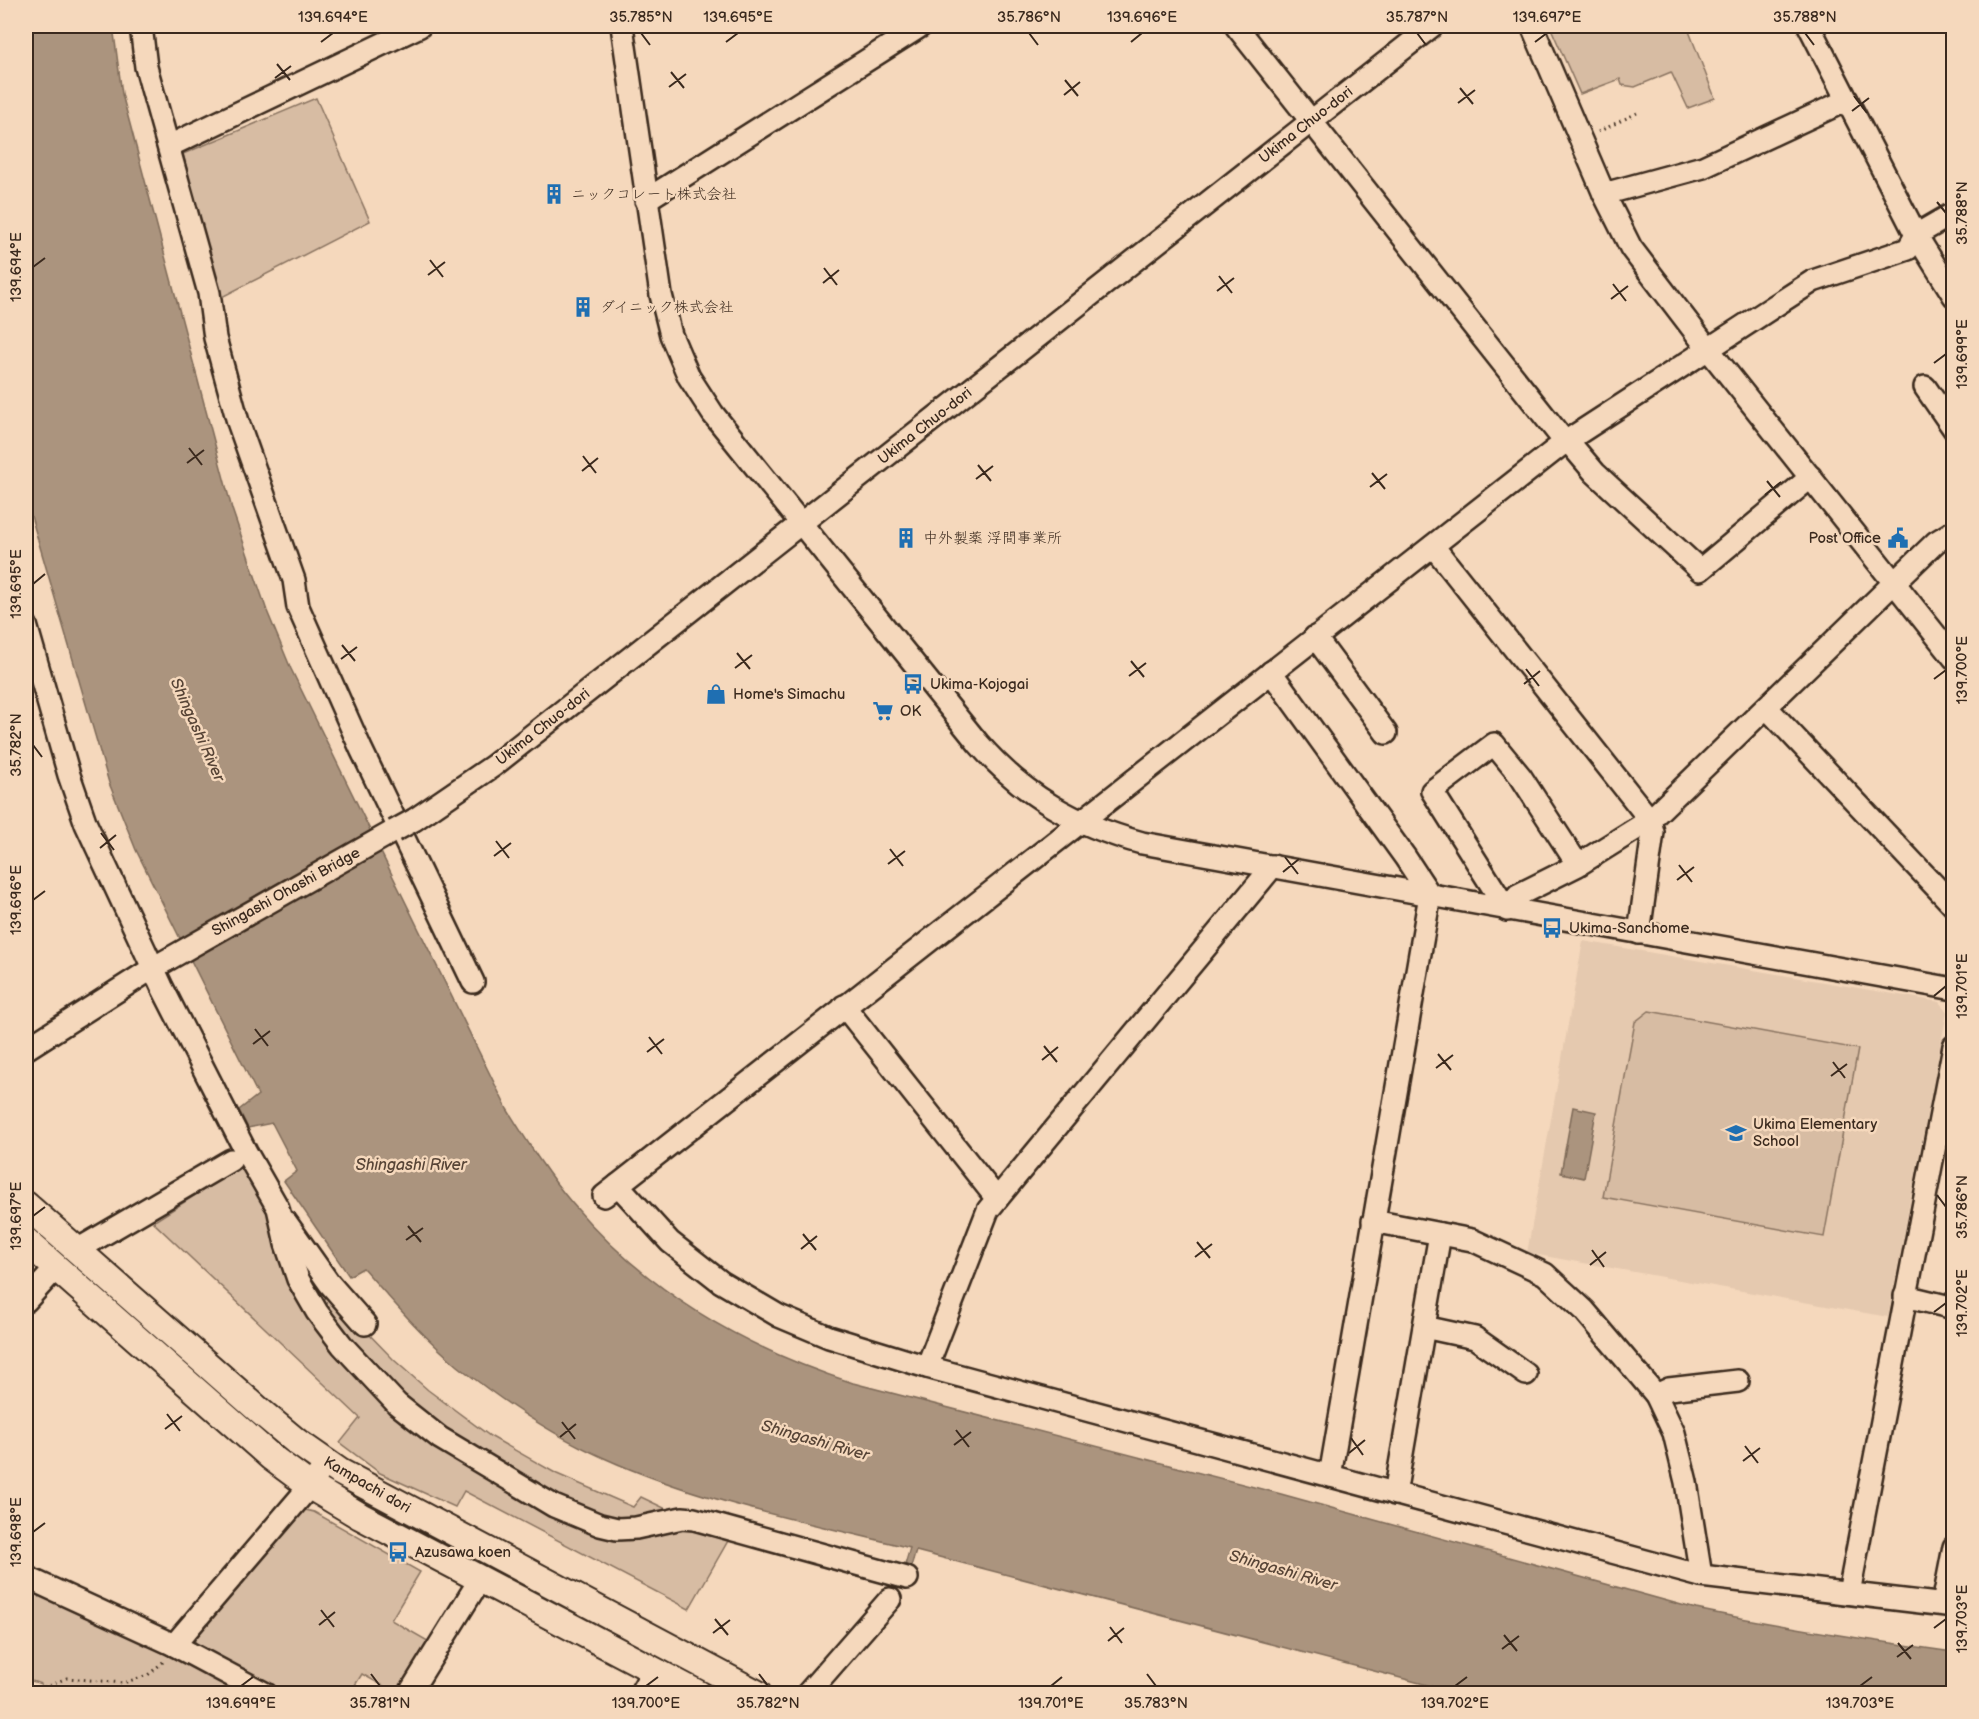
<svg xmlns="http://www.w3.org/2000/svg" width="1979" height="1719" font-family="'Balsamiq Sans','Klee One',sans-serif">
	<rect width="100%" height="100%" fill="#f5d8bc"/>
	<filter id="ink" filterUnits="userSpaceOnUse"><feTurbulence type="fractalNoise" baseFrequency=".0167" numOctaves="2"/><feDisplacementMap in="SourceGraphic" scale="12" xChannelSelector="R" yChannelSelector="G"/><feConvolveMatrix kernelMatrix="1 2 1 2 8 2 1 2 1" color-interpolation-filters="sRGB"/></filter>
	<g filter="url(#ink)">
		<!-- built -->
		<polygon fill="#e5c9af" points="1583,941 1940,1002 1947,1012 1888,1317 1527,1253"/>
		<!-- green -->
		<g fill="#d7bca3" stroke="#897360" stroke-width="1.5">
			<polygon points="1550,26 1687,26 1715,98 1688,108 1671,72 1635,87 1622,85 1620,79 1580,94"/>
			<polygon points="316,98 370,221 220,298 183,154"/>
			<polygon points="1649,1011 1858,1049 1824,1237 1603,1197 1635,1022"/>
			<polygon points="244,1164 362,1327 394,1360 428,1390 490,1436 557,1474 633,1507 641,1497 729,1539 689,1609 464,1491 455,1507 380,1473 340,1443 360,1418 153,1222"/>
			<polygon points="305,1510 314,1512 420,1572 391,1620 433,1644 404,1693 396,1693 362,1674 350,1693 283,1694 196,1647 194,1635"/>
			<polygon points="26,1585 140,1638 146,1646 163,1646 229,1681 225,1684 229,1692 250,1693 26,1694 42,1688 41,1684 32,1681 26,1683"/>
		</g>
		<!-- water -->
		<g fill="#ab947e" stroke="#7e6a58" stroke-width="1.5">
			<path d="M26 26H113L122 94 232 509 267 611 291 669 507 1109C527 1141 547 1174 572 1203 647 1292 743 1348 853 1383L1281 1494 1696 1609C1781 1627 1867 1640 1953 1652V1693H1458L916 1551 911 1567 905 1565 910 1548C807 1522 701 1502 604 1458 552 1435 503 1402 458 1366 423 1337 393 1302 363 1268L349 1276 284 1181 297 1171 272 1123 248 1128 239 1110 258 1095 136 850 109 783 26 499Z"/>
			<polygon points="1573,1107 1596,1112 1584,1178 1561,1173"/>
		</g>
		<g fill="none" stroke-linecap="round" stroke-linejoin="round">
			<!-- minor casing -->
			<g stroke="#3b2a1e" stroke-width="26">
				<g id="minor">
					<polyline points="141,26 146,67 209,293 215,338 238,422 294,580 298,607 361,749 473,982"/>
					<path d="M622 26 661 295 671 335 689 377 713 414 978 743C1024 796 1075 825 1142 843L1954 989"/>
					<polyline points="1236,26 1565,442 1573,447 1595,473 1700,570 1811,477"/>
					<polyline points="1532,26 1604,194 1631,248 1709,350 1954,658"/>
					<polyline points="1809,26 1916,235 1954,296"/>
					<polyline points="169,146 420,26"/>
					<polyline points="1604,194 1703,167 1847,100"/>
					<polyline points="646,200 921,26"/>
					<polyline points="1925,387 1954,429"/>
					<polyline points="1433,546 1650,820 1653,832 1639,933"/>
					<polyline points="26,625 69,775 86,824 162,987 246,1152 278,1208 286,1244 298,1279 317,1312 342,1345 397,1404 440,1438 554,1506 600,1525 617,1529 636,1528 682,1518 694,1519 907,1578"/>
					<polyline points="1315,637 1386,733"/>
					<polyline points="1271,672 1405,857 1430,895 1330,1476"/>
					<polyline points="1767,708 1954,906"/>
					<polyline points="414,820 493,766 1432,26"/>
					<polyline points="1578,865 1521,777 1494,744 1432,791 1507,910 1518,895 1578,865 1650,820 1936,542 1954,531"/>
					<polyline points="844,1006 997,1199"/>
					<polyline points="26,1049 153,968 394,831"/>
					<polyline points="618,1185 670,1242 721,1282 779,1316 829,1337 927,1367 1701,1576 1954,1606"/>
					<polyline points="604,1196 1565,442 1813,281 1908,249 1916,235 1954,213"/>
					<polyline points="1373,1221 1472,1240 1545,1274 1584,1310 1656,1395 1674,1433 1686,1482 1701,1576"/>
					<polyline points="286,1222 329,1283 365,1324"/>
					<polyline points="77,1250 231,1160"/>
					<polyline points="1905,1296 1954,1308"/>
					<polyline points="26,1301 56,1268"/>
					<polyline points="1424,1327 1475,1338 1526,1374"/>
					<polyline points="927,1367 988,1210 1273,866"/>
					<polyline points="1656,1395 1669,1389 1738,1381"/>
					<polyline points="1395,1494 1440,1234"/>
					<polyline points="26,1577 174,1645 266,1694"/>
					<polyline points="1849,1593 1954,1046"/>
					<polyline points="1943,1604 1954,1547"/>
					<polyline points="174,1645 310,1486 326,1463"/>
					<polyline points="409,1694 474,1589"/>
					<polyline points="640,1694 654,1669"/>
					<polyline points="807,1694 890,1599"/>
				</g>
			</g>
			<!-- major casing -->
			<g stroke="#3b2a1e" stroke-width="30">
				<g id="major">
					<polyline points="26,1205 261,1412 297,1442 340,1472 758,1694"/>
					<polyline points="26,1241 271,1457 310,1486 360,1516 699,1694"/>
				</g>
			</g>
			<!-- path -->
			<g stroke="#3b2a1e" stroke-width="3" stroke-dasharray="1.5 4.5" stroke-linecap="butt">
				<polyline points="1598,132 1637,113"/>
				<polyline points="27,1694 67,1678 123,1683 148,1675 163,1662"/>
			</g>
			<!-- minor -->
			<use href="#minor" stroke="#f5d8bc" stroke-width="21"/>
			<!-- major -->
			<use href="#major" stroke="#f5d8bc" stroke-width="26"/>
			<!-- minor-bridge casing -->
			<g stroke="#3b2a1e" stroke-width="26" stroke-linecap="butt">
				<polyline id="minor-bridge" points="394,831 414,820"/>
			</g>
			<!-- minor-bridge -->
			<use href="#minor-bridge" stroke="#f5d8bc" stroke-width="21"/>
		</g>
	</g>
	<!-- ticks -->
	<path fill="none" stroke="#3b2a1e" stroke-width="2" d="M641 33 650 45M1029 33 1038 45M1417 33 1426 45M1805 33 1814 45M321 42 333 33M726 42 738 33M1131 42 1142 33M1535 42 1547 33M277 64 290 80M671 72 684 88M275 78 291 66M1065 80 1078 96M669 87 686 74M1460 88 1473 104M1064 95 1080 82M1854 96 1867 113M1458 103 1475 90M1852 111 1869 98M1937 202 1946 213M430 260 443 277M33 267 45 258M824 268 837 285M428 275 445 262M1219 276 1232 293M823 283 839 270M1613 284 1626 301M1217 291 1234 278M1611 299 1628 286M1934 363 1946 354M189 448 202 465M583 456 596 473M187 463 204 450M978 465 991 481M582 471 598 458M1372 473 1385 489M976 479 993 466M1767 481 1780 497M1370 487 1387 474M1765 495 1781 482M33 584 45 574M342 645 355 661M737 653 750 669M341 659 357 647M1131 661 1144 677M735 668 752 655M1526 669 1539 686M1129 676 1146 663M1934 679 1946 670M1524 684 1540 671M33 745 42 757M101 833 114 850M496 841 509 858M100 848 116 835M890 849 903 866M494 856 511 843M1285 857 1298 874M888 864 905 851M1679 865 1692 882M1283 872 1299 859M1677 880 1694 867M33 900 45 891M1934 996 1946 986M255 1029 268 1046M649 1037 662 1054M253 1044 270 1031M1044 1046 1057 1062M647 1052 664 1039M1438 1054 1451 1070M1042 1060 1058 1047M1833 1062 1845 1078M1436 1068 1453 1055M1831 1076 1847 1064M1937 1195 1946 1207M33 1216 45 1207M408 1226 421 1242M803 1234 816 1250M406 1240 423 1228M1197 1242 1210 1258M801 1249 817 1236M1592 1250 1604 1267M1195 1257 1212 1244M1590 1265 1606 1252M1934 1312 1946 1303M167 1414 180 1431M562 1422 575 1439M165 1429 182 1416M956 1430 969 1447M560 1437 576 1424M1351 1438 1363 1455M954 1445 971 1432M1745 1446 1758 1463M1349 1453 1365 1440M1743 1461 1760 1448M33 1532 45 1523M321 1610 334 1627M715 1619 728 1635M319 1625 335 1612M1110 1627 1122 1643M1934 1628 1946 1619M713 1633 730 1620M1504 1635 1517 1651M1108 1641 1124 1628M1898 1643 1911 1659M1502 1649 1519 1636M1897 1657 1913 1645M371 1674 380 1686M759 1674 768 1686M1147 1674 1156 1686M241 1686 253 1677M646 1686 658 1677M1051 1686 1062 1677M1455 1686 1467 1677M1860 1686 1872 1677"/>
	<!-- icons -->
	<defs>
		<g id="building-bare" transform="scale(1.62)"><path d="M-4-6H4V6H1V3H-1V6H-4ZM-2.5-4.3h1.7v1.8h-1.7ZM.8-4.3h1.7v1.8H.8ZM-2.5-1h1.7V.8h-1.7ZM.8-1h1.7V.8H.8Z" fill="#1f6fb2" stroke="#f5d8bc" stroke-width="2.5" paint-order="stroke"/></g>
		<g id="civic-bare" transform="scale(1.62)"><path d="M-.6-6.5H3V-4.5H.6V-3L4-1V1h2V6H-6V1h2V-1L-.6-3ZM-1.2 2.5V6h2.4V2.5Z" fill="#1f6fb2" stroke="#f5d8bc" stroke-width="2.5" paint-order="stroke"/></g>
		<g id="bus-bare" transform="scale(1.62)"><path d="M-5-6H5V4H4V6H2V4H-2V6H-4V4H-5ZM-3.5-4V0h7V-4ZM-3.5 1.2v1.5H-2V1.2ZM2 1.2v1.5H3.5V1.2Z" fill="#1f6fb2" stroke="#f5d8bc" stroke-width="2.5" paint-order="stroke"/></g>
		<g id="shop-bare" transform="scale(1.62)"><path d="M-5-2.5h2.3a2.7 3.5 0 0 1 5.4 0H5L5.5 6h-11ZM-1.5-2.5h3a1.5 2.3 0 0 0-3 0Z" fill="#1f6fb2" stroke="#f5d8bc" stroke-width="2.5" paint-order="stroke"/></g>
		<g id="supermarket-bare" transform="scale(1.62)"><path d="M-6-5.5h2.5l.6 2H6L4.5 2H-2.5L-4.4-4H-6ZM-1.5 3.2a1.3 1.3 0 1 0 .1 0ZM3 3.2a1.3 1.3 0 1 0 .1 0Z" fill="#1f6fb2" stroke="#f5d8bc" stroke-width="2.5" paint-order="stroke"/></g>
		<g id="school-bare" transform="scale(1.62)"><path d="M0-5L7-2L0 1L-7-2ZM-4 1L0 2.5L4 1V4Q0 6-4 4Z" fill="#1f6fb2" stroke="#f5d8bc" stroke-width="2.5" paint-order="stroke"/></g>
	</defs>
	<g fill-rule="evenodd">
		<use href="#building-bare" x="554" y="194"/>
		<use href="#building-bare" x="583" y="307"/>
		<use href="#building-bare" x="906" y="538"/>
		<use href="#civic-bare" x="1898" y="538"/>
		<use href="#bus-bare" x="913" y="684"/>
		<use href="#shop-bare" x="716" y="694"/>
		<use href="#supermarket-bare" x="883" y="711"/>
		<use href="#bus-bare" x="1552" y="928"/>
		<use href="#school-bare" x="1736" y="1133"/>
		<use href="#bus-bare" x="398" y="1552"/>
	</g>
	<g text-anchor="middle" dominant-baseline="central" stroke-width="5" stroke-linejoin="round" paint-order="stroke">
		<!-- street labels -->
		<g font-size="15" fill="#3b2a1e" stroke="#f5d8bc">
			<text transform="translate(1306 125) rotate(-38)">Ukima Chuo-dori</text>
			<text transform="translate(925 426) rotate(-38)">Ukima Chuo-dori</text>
			<text transform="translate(543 727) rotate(-38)">Ukima Chuo-dori</text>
			<text transform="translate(286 892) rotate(-29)">Shingashi Ohashi Bridge</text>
			<text transform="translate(367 1485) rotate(30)">Kampachi dori</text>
		</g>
		<!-- poi labels -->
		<g font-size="15" fill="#3b2a1e" stroke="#f5d8bc" text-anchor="start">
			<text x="571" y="194">ニックコレート株式会社</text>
			<text x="600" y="307">ダイニック株式会社</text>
			<text x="923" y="538">中外製薬 浮間事業所</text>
			<text x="1881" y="538" text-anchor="end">Post Office</text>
			<text x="930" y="684">Ukima-Kojogai</text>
			<text x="733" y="694">Home's Simachu</text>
			<text x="900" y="711">OK</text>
			<text x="1569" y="928">Ukima-Sanchome</text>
			<text x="1753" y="1124">Ukima Elementary<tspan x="1753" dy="17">School</tspan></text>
			<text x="415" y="1552">Azusawa koen</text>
		</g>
		<!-- water labels -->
		<g font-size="16" font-style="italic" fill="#574436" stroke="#f5d8bc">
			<text transform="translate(197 730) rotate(66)">Shingashi River</text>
			<text x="411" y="1165">Shingashi River</text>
			<text transform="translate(815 1441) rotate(16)">Shingashi River</text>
			<text transform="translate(1283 1571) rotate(16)">Shingashi River</text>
		</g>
	</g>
	<!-- margin -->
	<rect width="1979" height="1719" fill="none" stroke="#f5d8bc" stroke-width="66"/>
	<rect x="33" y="33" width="1913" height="1653" fill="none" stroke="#3b2a1e" stroke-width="2"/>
	<g font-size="15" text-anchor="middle" fill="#3b2a1e">
		<text x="333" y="22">139.694°E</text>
		<text x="641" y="22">35.785°N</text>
		<text x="738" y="22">139.695°E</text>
		<text x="1029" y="22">35.786°N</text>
		<text x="1142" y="22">139.696°E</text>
		<text x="1417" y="22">35.787°N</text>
		<text x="1547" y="22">139.697°E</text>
		<text x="1805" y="22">35.788°N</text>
		<text transform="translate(1962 213) rotate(-90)" y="5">35.788°N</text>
		<text transform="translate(16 267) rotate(-90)" y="5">139.694°E</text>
		<text transform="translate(1962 354) rotate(-90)" y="5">139.699°E</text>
		<text transform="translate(16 584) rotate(-90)" y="5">139.695°E</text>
		<text transform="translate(1962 670) rotate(-90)" y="5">139.700°E</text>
		<text transform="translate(16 745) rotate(-90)" y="5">35.782°N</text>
		<text transform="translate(16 900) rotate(-90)" y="5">139.696°E</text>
		<text transform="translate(1962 986) rotate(-90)" y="5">139.701°E</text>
		<text transform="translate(1962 1207) rotate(-90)" y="5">35.786°N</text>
		<text transform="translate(16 1216) rotate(-90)" y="5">139.697°E</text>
		<text transform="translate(1962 1303) rotate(-90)" y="5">139.702°E</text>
		<text transform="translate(16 1532) rotate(-90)" y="5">139.698°E</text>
		<text transform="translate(1962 1619) rotate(-90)" y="5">139.703°E</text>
		<text x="241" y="1708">139.699°E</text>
		<text x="380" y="1708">35.781°N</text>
		<text x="646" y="1708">139.700°E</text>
		<text x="768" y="1708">35.782°N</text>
		<text x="1051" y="1708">139.701°E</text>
		<text x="1156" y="1708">35.783°N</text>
		<text x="1455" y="1708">139.702°E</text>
		<text x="1860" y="1708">139.703°E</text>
	</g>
</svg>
